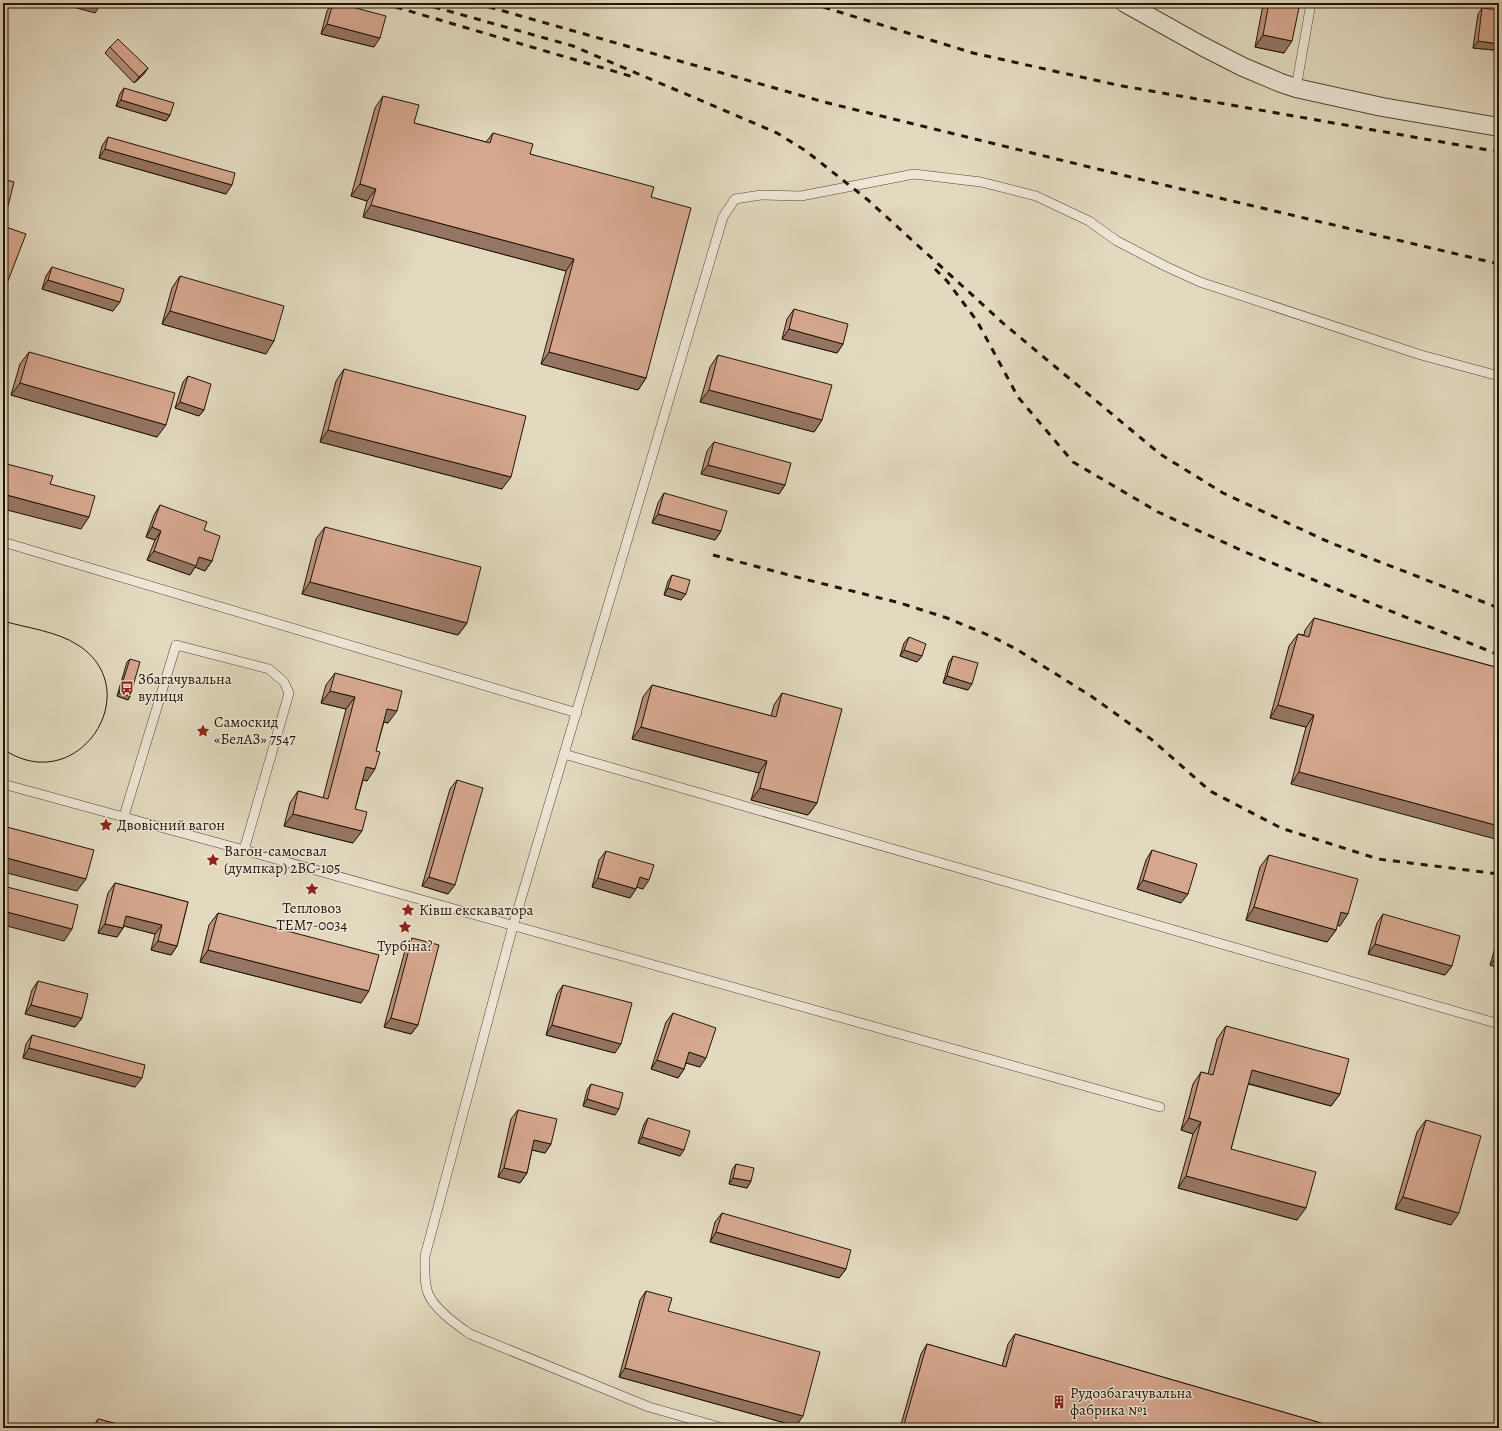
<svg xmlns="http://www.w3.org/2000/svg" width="1502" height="1431" font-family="Alegreya,serif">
	<rect width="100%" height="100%" fill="#e2d9bf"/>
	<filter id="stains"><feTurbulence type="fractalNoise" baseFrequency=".005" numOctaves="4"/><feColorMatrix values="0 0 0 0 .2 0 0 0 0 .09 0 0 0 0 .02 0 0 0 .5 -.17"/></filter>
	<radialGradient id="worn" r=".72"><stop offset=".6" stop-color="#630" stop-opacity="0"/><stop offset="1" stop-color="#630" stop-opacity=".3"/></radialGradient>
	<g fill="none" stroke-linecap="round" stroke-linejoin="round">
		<!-- lane casing -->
		<g stroke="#514536" stroke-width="10">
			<g id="lane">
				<polyline points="1296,88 1311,3"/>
				<polyline points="3,542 577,713"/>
				<polyline points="564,754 1499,1024"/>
				<polyline points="3,784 244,850 1160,1107"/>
				<polyline points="124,816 176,645 269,669 284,682 289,693 244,850"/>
				<path d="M723 1428 649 1407 470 1334C457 1325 431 1307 427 1290 424 1279 425 1268 425 1256L513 926 723 217 735 199 761 195 801 196 914 174 981 182 1036 196 1089 221 1117 241 1165 266 1200 282 1421 355 1499 376"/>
			</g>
		</g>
		<!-- street casing -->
		<g stroke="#514536" stroke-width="20">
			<polyline id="street" points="1125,3 1202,46 1243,67 1281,83 1296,88 1382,107 1499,127"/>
		</g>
		<!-- lane -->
		<use href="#lane" stroke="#ece6d5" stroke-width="9"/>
		<!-- street -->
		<use href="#street" stroke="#ece6d5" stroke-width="18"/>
		<!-- tram -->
		<path stroke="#211408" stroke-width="1" d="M3 621C27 628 56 631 78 645 149 691 77 800 3 749"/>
		<!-- rail -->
		<g stroke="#211408" stroke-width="3" stroke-dasharray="7 7" stroke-linecap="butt">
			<polyline points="382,3 637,78"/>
			<polyline points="420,3 573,46 777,133 806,151 868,200 1004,324 1160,454 1223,493 1331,543 1499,608"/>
			<polyline points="475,3 824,102 1122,175 1499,264"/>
			<polyline points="810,3 973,53 1117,85 1499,152"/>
			<polyline points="935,269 947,281 977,321 1018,397 1073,462 1158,512 1245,552 1499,655"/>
			<polyline points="713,555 808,580 900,603 947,618 993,637 1016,649 1091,696 1151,739 1210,791 1281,828 1378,859 1499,874"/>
		</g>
	</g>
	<!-- wall -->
	<g fill="#b7907a" stroke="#211408">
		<polygon points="332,3 337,3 374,47 321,34 327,11"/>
		<polygon points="1264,3 1300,3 1284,53 1255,47 1263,5"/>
		<polygon points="1482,8 1494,50 1473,48 1478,14"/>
		<polygon points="110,47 148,68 143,75 134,83 105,53"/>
		<polygon points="124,88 170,115 166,121 116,106 120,94"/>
		<polygon points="1499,90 1499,100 1498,100"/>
		<polygon points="383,96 414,123 486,142 493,133 530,154 651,197 646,378 638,390 541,364 566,271 363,217 367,201 351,196 375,108"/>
		<polygon points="108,137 226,194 99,158 102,146"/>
		<polygon points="52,267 113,311 42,289 46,276"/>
		<polygon points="180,276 266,354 162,324 172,288"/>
		<polygon points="794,309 843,344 837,353 782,339 787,319"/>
		<polygon points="29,352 157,437 11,395 20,364"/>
		<polygon points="718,355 822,420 814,432 700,402 710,367"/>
		<polygon points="344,369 502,489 320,442 336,381"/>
		<polygon points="188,376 204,410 199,416 175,408 183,382"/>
		<polygon points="714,442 785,485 779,494 701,474 707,451"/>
		<polygon points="664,493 721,531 715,540 652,523 658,503"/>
		<polygon points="160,505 204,530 212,561 205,571 195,567 190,575 147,560 155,540 146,537 154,515"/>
		<polygon points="325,527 467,623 458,635 302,594 316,539"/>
		<polygon points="672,575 681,600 664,595 668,581"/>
		<polygon points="1314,618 1499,668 1291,784 1306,727 1270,718 1289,646 1298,634 1304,635 1305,630"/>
		<polygon points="909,637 922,656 917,662 900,656 904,643"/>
		<polygon points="953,656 968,690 943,683 949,662"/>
		<polygon points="130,659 130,696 128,700 117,696 127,662"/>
		<polygon points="335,673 388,723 384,722 367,781 363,780 355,809 353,843 284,826 290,803 298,791 323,798 346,709 321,703 326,685"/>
		<polygon points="652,685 771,716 774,705 782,693 817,803 808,815 751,800 759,773 632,739 643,697"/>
		<polygon points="457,780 448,894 422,886 450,789"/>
		<polygon points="1152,850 1181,903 1137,889 1146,860"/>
		<polygon points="606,851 643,889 637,887 630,898 592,887 599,860"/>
		<polygon points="1269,855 1340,926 1337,925 1336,930 1327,942 1246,920 1260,867"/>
		<polygon points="115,883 188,902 177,946 171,955 151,950 155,934 124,926 123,928 117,937 98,933 108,893"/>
		<polygon points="218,913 361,1003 200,962 209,925"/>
		<polygon points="1383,914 1452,966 1445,975 1368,954 1377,923"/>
		<polygon points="1499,934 1499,968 1490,965"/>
		<polygon points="412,938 418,1025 411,1034 384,1027 406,947"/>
		<polygon points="38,981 82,1018 75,1027 25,1014 32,990"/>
		<polygon points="563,985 615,1053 546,1035 557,994"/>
		<polygon points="673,1013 700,1067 686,1063 684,1069 678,1078 651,1069 666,1022"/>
		<polygon points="1226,1026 1340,1094 1331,1106 1248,1084 1231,1149 1297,1220 1178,1188 1193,1134 1181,1130 1193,1084 1201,1072 1208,1074 1217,1039"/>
		<polygon points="32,1035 135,1087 23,1058 26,1044"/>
		<polygon points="591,1084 615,1115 583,1106 587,1090"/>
		<polygon points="518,1110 551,1144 545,1153 532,1150 527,1173 520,1183 498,1177 511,1119"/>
		<polygon points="648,1118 680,1156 638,1143 644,1124"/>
		<polygon points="1426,1120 1451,1225 1395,1209 1417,1132"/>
		<polygon points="736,1164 751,1181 747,1188 729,1184 732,1170"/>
		<polygon points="722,1213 846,1269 839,1278 710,1242 715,1222"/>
		<polygon points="646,1291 668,1311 796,1426 619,1377 640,1300"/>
		<polygon points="1015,1334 1338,1428 900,1428 921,1354 927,1344 1002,1366 1008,1344"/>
		<polygon points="98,1419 133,1428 92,1428"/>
	</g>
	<!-- shaded-wall -->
	<g fill="#957563" stroke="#211408">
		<polygon points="59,3 98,3 101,4 95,13"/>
		<polygon points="327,24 380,38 374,47 321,34"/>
		<polygon points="1263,35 1292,41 1284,53 1255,47"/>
		<polygon points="1478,41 1499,44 1494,50 1473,48"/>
		<polygon points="148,68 143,75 134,83 139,77"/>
		<polygon points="121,100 170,115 166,121 116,106"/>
		<polygon points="105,149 232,185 226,194 99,158"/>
		<polygon points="360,184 376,189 367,201 351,196"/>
		<polygon points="371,205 574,259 566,271 363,217"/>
		<polygon points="48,280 120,302 113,311 42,289"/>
		<polygon points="3,285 6,286 3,291"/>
		<polygon points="170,311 274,341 266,354 162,324"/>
		<polygon points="789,329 843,344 837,353 782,339"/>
		<polygon points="549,352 646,378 638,390 541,364"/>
		<polygon points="20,383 166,425 157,437 11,395"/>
		<polygon points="709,390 822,420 814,432 700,402"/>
		<polygon points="180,402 204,410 199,416 175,408"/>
		<polygon points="328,430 511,477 502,489 320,442"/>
		<polygon points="708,465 785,485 779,494 701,474"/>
		<polygon points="3,494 89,517 81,529 3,509"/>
		<polygon points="658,514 721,531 715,540 652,523"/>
		<polygon points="152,527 161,531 155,540 146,537"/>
		<polygon points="154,551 199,557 212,561 205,571 195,567 190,575 147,560"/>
		<polygon points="310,582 467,623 458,635 302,594"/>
		<polygon points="668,588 686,594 681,600 664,595"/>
		<polygon points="904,650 922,656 917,662 900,656"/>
		<polygon points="947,676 972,684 968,690 943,683"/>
		<polygon points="330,691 355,697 346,709 321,703"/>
		<polygon points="119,693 130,696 128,700 117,696"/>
		<polygon points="1278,705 1314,715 1306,727 1270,718"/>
		<polygon points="387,709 397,711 388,723 379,721"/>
		<polygon points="641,727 767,761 759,773 632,739"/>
		<polygon points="366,767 375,769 367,781 358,779"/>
		<polygon points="1299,772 1499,826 1499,840 1291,784"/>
		<polygon points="760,788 817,803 808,815 751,800"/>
		<polygon points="293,814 362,831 353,843 284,826"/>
		<polygon points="3,857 86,879 77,891 3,872"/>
		<polygon points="429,877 455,885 448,894 422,886"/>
		<polygon points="640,877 649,880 643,889 633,886"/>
		<polygon points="598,878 636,889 630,898 592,887"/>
		<polygon points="1143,880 1188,894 1181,903 1137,889"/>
		<polygon points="1254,907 1336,930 1327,942 1246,920"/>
		<polygon points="3,911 72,929 64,941 3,925"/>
		<polygon points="1341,912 1348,914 1340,926 1333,924"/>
		<polygon points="126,916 162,925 155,934 120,925"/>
		<polygon points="105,924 123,928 117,937 98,933"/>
		<polygon points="158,941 177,946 171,955 151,950"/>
		<polygon points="1375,944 1452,966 1445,975 1368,954"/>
		<polygon points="208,950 369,991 361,1003 200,962"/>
		<polygon points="1497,956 1499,957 1499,968 1490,965"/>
		<polygon points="31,1005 82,1018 75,1027 25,1014"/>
		<polygon points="391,1018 418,1025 411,1034 384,1027"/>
		<polygon points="552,1025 621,1044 615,1053 546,1035"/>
		<polygon points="29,1048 142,1078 135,1087 23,1058"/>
		<polygon points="689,1052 706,1058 700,1067 683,1062"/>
		<polygon points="657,1060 684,1069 678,1078 651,1069"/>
		<polygon points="1252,1070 1340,1094 1331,1106 1243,1082"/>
		<polygon points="587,1099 619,1109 615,1115 583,1106"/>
		<polygon points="1189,1118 1201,1122 1193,1134 1181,1130"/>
		<polygon points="642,1137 684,1150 680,1156 638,1143"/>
		<polygon points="534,1140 551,1144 545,1153 528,1149"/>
		<polygon points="504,1168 527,1173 520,1183 498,1177"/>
		<polygon points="1186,1176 1306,1208 1297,1220 1178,1188"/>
		<polygon points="733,1178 751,1181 747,1188 729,1184"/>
		<polygon points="1403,1197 1459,1213 1451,1225 1395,1209"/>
		<polygon points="716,1232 846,1269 839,1278 710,1242"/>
		<polygon points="625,1368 803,1416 796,1426 619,1377"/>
	</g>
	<!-- building -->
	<g fill="#d5a78e" stroke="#211408">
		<polygon points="333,3 337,3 386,16 380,38 327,24"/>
		<polygon points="1269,3 1300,3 1292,41 1263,35"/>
		<polygon points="1482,8 1499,10 1499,44 1478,41"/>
		<polygon points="118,39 148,68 139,77 110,47"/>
		<polygon points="124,88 174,103 170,115 121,100"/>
		<polygon points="383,96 419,105 414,123 490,143 493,133 533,144 530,154 654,187 651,197 691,208 646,378 549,352 574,259 371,205 376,189 360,184"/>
		<polygon points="108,137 235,173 232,185 105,149"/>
		<polygon points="3,179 14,182 6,214 3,213"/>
		<polygon points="3,226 26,234 6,286 3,285"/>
		<polygon points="52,267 124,289 120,302 48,280"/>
		<polygon points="180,276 284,306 274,341 170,311"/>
		<polygon points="794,309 848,324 843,344 789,329"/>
		<polygon points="29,352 175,393 166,425 20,383"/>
		<polygon points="718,355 832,385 822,420 709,390"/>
		<polygon points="344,369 526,416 511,477 328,430"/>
		<polygon points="188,376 211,384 204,410 180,402"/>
		<polygon points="714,442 791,463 785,485 708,465"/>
		<polygon points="3,463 53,476 50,484 95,496 89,517 3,494"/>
		<polygon points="664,493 727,511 721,531 658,514"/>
		<polygon points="160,505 207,522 204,530 220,536 212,561 199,557 196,566 154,551 161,531 152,527"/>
		<polygon points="325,527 481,567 467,623 310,582"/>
		<polygon points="672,575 690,580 686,594 668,588"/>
		<polygon points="1314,618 1499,668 1499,826 1299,772 1314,715 1278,705 1298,634 1309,637"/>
		<polygon points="909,637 926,644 922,656 904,650"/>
		<polygon points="953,656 978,663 972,684 947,676"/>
		<polygon points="130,659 140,662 130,696 119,693"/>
		<polygon points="335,673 402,691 397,711 387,709 376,751 380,752 375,769 366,767 355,809 367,812 362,831 293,814 298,791 328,799 355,697 330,691"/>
		<polygon points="652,685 776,717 782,693 842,709 817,803 760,788 767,761 641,727"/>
		<polygon points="457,780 483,788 455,885 429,877"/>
		<polygon points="3,826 94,850 86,879 3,857"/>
		<polygon points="1152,850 1197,864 1188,894 1143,880"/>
		<polygon points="606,851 654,865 649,880 640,877 636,889 598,878"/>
		<polygon points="1269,855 1358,879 1348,914 1341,912 1336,930 1254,907"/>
		<polygon points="115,883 188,902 177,946 158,941 162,925 126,916 123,928 105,924"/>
		<polygon points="3,886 78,905 72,929 3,911"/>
		<polygon points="218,913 379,955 369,991 208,950"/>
		<polygon points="1383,914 1460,936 1452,966 1375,944"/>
		<polygon points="412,938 439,945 418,1025 391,1018"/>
		<polygon points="1499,948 1499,957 1497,956"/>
		<polygon points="38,981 88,994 82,1018 31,1005"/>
		<polygon points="563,985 632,1003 621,1044 552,1025"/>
		<polygon points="673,1013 716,1028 706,1058 689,1052 684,1069 657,1060"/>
		<polygon points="1226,1026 1349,1059 1340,1094 1252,1070 1231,1149 1316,1172 1306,1208 1186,1176 1201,1122 1189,1118 1201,1072 1213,1075"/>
		<polygon points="32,1035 145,1065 142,1078 29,1048"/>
		<polygon points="591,1084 623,1093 619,1109 587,1099"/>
		<polygon points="518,1110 557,1119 551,1144 534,1140 527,1173 504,1168"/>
		<polygon points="648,1118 690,1131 684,1150 642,1137"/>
		<polygon points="1426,1120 1481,1136 1459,1213 1403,1197"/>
		<polygon points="736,1164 754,1168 751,1181 733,1178"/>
		<polygon points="722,1213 851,1250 846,1269 716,1232"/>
		<polygon points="646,1291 672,1298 668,1311 820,1352 803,1416 625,1368"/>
		<polygon points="1015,1334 1338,1428 903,1428 927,1344 1006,1367"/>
		<polygon points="98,1419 133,1428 96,1428"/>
	</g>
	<!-- icons -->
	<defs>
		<g id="bus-bare" transform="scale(1.08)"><path d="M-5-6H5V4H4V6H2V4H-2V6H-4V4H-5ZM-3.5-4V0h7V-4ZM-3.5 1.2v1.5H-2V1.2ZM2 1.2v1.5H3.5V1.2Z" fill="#8f2418" stroke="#ece6d5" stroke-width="2.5" paint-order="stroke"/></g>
		<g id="sight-bare" transform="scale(1.08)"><path d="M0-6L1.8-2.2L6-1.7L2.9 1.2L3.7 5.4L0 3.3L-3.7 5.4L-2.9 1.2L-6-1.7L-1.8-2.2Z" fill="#8f2418" stroke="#ece6d5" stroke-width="2.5" paint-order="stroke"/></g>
		<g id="building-bare" transform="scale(1.08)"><path d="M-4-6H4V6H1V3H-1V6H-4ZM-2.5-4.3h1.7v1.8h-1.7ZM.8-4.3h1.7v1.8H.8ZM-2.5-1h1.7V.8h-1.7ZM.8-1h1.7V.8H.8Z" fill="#8f2418" stroke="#ece6d5" stroke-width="2.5" paint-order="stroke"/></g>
	</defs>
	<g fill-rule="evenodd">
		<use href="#bus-bare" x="127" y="688"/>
		<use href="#sight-bare" x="203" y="731"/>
		<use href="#sight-bare" x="106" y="825"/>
		<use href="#sight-bare" x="213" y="860"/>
		<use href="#sight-bare" x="312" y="889"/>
		<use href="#sight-bare" x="408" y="910"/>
		<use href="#sight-bare" x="405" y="927"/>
		<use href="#building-bare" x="1059" y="1402"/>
	</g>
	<g text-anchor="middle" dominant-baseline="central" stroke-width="3" stroke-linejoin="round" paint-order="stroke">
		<!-- poi labels -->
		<g font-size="15" fill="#211408" stroke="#ece6d5" text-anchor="start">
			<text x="138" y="679">Збагачувальна<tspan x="138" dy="17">вулиця</tspan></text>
			<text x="214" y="722">Самоскид<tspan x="214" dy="17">«БелАЗ» 7547</tspan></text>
			<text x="117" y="825">Двовісний вагон</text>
			<text x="224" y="851">Вагон-самосвал<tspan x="224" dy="17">(думпкар) 2ВС-105</tspan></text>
			<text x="312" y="908" text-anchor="middle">Тепловоз<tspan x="312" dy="17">ТЕМ7-0034</tspan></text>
			<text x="419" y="910">Ківш екскаватора</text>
			<text x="405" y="946" text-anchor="middle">Турбіна?</text>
			<text x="1070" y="1393">Рудозбагачувальна<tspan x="1070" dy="17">фабрика №1</tspan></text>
		</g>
	</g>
	<!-- margin -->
	<rect width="1502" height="1431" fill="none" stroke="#e2d9bf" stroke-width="16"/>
	<rect x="4" y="4" width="1494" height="1423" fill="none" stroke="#211408" stroke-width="2"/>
	<rect x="8" y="8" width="1486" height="1415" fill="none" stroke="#211408"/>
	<rect width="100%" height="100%" filter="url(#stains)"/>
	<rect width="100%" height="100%" fill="url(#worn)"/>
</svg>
